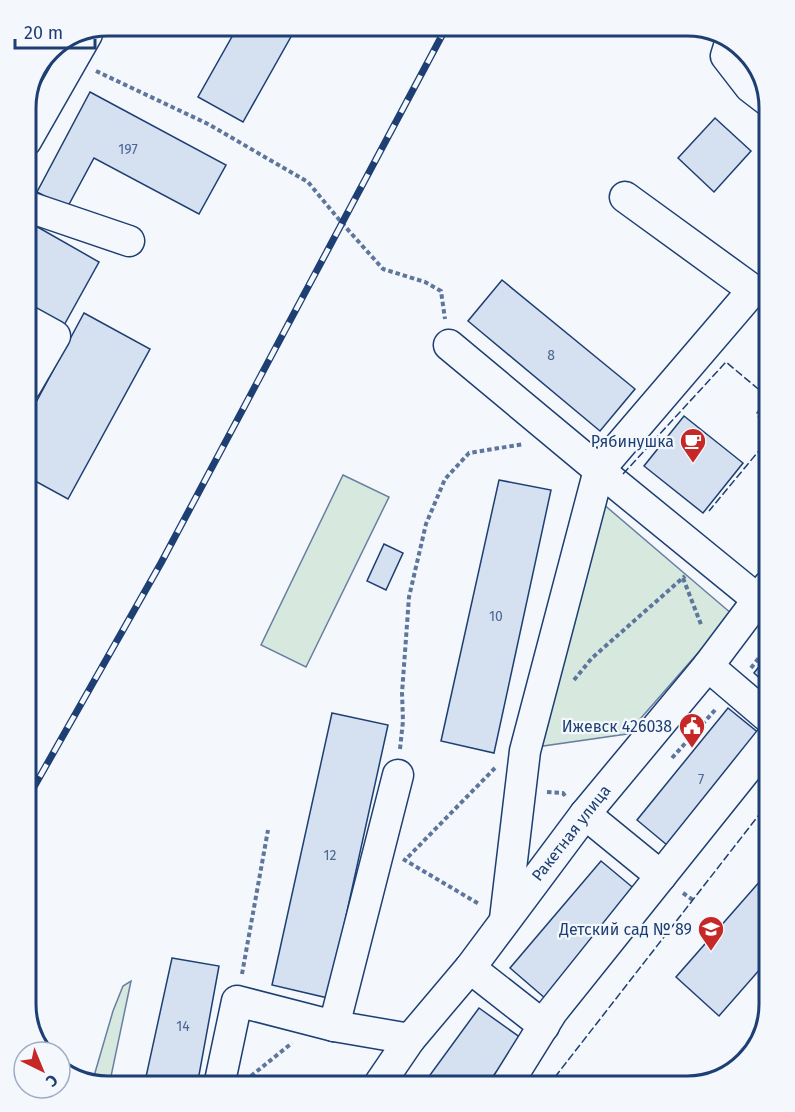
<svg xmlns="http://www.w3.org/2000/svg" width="795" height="1112" font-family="'Fira Sans',sans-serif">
	<rect width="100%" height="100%" fill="#f4f7fb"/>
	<!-- green -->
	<g fill="#d7e8df" stroke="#687fa3" stroke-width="1.5">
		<polygon points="343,475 389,497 306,667 261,645"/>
		<polygon points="602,503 732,614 627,734 536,747"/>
		<polygon points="131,981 109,1086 92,1083 113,1011 123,986"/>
	</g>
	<!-- building -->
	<g fill="#d5e0f0" stroke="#1d3f73" stroke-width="1.5">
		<polygon points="238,26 297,26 243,122 198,97"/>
		<polygon points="90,92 226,165 199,214 94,158 67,208 37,192"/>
		<polygon points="715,118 751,151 714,192 678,158"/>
		<polygon points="27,221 99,262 63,327 26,306"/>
		<polygon points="502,280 635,389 600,431 468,321"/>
		<polygon points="84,313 150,349 68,499 26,476 26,421"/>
		<polygon points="684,416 743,463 703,513 644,466"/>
		<polygon points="499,480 551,490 494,753 441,741"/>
		<polygon points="384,544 403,553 386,590 367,581"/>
		<polygon points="769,654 769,687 754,673"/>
		<polygon points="728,708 765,738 673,850 637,820"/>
		<polygon points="332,713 388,725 328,998 272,985"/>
		<polygon points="601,861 637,891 546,999 510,968"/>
		<polygon points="769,871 769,959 719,1016 676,977"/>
		<polygon points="172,958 219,966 197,1086 144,1086"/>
		<polygon points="479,1008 521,1038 486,1086 422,1086"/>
	</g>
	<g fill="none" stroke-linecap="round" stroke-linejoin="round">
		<!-- minor casing -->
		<g stroke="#1d3f73" stroke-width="33">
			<g id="minor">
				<polyline points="731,40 726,56 750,87 767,100"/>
				<polyline points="26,141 87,34"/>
				<polyline points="26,206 129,241"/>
				<polyline points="449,345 599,470 753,290 625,197"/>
				<polyline points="26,386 55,336 26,320"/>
				<polyline points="708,666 769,718"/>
				<polyline points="585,814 661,876"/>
				<polyline points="505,919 525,751 599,470 757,599"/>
				<polyline points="470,968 544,1026"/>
				<polyline points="334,1026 410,1039"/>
				<polyline points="219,1086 237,1001 334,1026 398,775"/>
				<polyline points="378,1086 410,1039 470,968 585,814 708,666 769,585"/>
				<polyline points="506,1086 552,1012 769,741"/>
			</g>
		</g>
		<!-- path -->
		<g stroke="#5e769c" stroke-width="4" stroke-dasharray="4.5 3" stroke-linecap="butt">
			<polyline points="96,71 208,124 308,182 341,222 383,269 425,282 441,291 445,319"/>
			<polyline points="683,578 702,627"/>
			<polyline points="751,668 769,645"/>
			<polyline points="574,680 592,658 685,576"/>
			<polyline points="400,749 403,721 402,693 409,597 426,524 445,479 469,453 524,444"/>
			<polyline points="672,758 715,710"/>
			<polyline points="547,792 563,793 565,796"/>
			<polyline points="408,857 495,768"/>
			<polyline points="403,859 479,904"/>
			<polyline points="683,893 693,900"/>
			<polyline points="242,974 268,830"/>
			<polyline points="251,1076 292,1043"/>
		</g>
		<!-- minor -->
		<use href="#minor" stroke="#f4f7fb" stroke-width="30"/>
		<!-- rail casing -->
		<g stroke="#1d3f73" stroke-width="7">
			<polyline id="rail" points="26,801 161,563 447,26"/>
		</g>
		<!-- rail -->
		<use href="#rail" stroke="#f4f7fb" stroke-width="4.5" stroke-dasharray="14" stroke-linecap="butt"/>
		<!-- fence -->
		<g stroke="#1d3f73" stroke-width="1.5" stroke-dasharray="8 3" stroke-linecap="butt">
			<polyline points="623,474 726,362 769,398 757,413 767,441 709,511"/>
			<polyline points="548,1086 769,802"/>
		</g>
	</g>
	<!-- icons -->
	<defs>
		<g id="cafe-pin" transform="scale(1.35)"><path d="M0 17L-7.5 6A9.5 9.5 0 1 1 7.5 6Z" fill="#c62828" stroke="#f4f7fb"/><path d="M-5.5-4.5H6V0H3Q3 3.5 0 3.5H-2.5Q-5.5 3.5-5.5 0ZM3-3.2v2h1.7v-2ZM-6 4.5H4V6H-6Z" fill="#fff"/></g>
		<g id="civic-pin" transform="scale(1.35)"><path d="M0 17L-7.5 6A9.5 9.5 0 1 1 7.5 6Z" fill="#c62828" stroke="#f4f7fb"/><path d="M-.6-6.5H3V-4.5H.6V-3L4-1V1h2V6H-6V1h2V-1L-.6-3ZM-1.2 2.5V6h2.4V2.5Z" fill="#fff"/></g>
		<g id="school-pin" transform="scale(1.35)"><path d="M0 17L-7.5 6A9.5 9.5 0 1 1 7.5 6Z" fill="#c62828" stroke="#f4f7fb"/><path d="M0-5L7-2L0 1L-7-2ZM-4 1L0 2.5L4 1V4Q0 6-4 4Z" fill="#fff"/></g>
	</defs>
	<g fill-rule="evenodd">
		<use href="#cafe-pin" x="693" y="441"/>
		<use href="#civic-pin" x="692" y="726"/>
		<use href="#school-pin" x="711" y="929"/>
	</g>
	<g text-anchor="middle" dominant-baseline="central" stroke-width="4.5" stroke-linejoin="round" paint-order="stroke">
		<!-- number labels -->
		<g font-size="14" fill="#4b6792">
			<text x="128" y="149">197</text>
			<text x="551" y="355">8</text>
			<text x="496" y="616">10</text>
			<text x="701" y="779">7</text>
			<text x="330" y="855">12</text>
			<text x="183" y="1026">14</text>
		</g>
		<!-- poi labels -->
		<g font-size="16" fill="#1d3f73" stroke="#f4f7fb" text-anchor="end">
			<text x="674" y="441">Рябинушка</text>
			<text x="672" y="726">Ижевск 426038</text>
			<text x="692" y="929">Детский сад № 89</text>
		</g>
		<!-- street labels -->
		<g font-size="16" fill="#1d3f73" stroke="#f4f7fb">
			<text transform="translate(571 833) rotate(-52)">Ракетная улица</text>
		</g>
	</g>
	<!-- crop -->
	<path d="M0 0H795V1112H0ZM108 36H687A72 72 0 0 1 759 108V1004A72 72 0 0 1 687 1076H108A72 72 0 0 1 36 1004V108A72 72 0 0 1 108 36Z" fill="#f4f7fb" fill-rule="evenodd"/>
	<path fill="none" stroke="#1d3f73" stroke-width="3" d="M108 36H687A72 72 0 0 1 759 108V1004A72 72 0 0 1 687 1076H108A72 72 0 0 1 36 1004V108A72 72 0 0 1 108 36Z"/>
	<!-- north arrow -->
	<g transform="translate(42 1070) rotate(137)"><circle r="28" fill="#f4f7fb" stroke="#9eadc5" stroke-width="1.5"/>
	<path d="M0-4.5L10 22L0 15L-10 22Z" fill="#c62828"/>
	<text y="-9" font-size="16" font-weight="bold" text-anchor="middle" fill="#1d3f73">С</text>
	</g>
	<!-- scale -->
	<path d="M15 39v9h80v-9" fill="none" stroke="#1d3f73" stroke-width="3"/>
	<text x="24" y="39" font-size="18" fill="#1d3f73" stroke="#f4f7fb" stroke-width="4.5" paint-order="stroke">20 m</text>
</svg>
